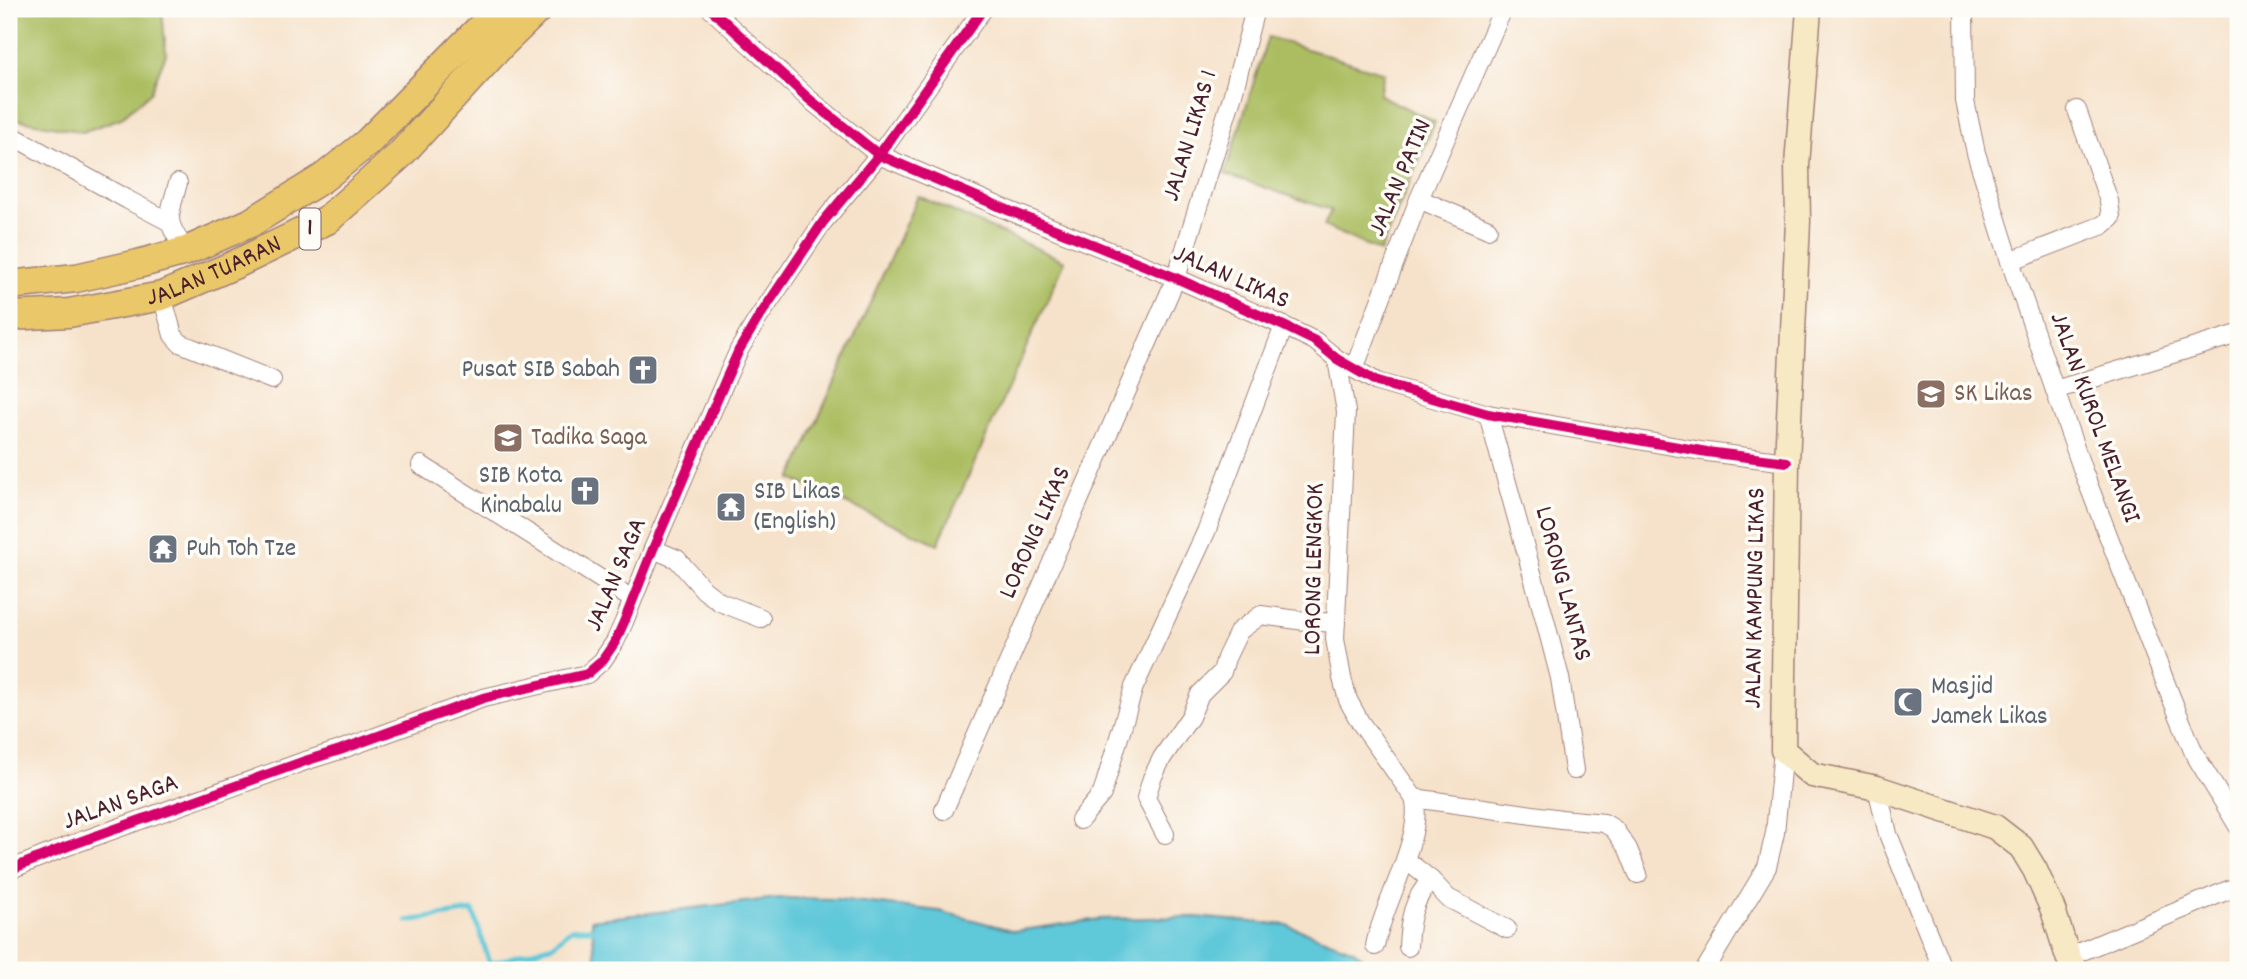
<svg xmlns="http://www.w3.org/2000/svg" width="2247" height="979" font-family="Dekko,sans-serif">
	<rect width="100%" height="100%" fill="#fdfcf7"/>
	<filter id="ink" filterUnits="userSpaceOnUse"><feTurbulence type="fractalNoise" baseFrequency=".0143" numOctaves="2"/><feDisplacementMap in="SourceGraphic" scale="14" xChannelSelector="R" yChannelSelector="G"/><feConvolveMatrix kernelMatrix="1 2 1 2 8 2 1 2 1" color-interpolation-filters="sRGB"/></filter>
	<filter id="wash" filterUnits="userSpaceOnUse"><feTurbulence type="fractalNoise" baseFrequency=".00686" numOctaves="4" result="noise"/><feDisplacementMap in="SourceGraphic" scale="28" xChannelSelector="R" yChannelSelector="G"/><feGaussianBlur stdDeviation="1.57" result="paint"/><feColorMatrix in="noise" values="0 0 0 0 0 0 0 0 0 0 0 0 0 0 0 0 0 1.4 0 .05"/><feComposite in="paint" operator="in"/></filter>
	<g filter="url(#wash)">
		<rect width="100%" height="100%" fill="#f6e2ca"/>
		<!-- green -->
		<g fill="#abbd61" stroke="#7a6e46" stroke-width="2">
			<polygon points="9,9 162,9 166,54 150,93 121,118 83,132 9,118"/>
			<polygon points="1268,37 1384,73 1379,95 1435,122 1380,252 1324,226 1331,210 1225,174"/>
			<polygon points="918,196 1065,261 938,544 791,479"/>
		</g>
		<!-- water -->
		<polygon fill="#5ec8d9" stroke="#547482" stroke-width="2" points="779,898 837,899 939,911 1015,931 1100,919 1195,917 1287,925 1354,950 1377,970 597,970 591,920"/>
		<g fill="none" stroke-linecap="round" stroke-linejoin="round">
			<!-- stream -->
			<polyline stroke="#5ec8d9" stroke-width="5" points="407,921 473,911 490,964 553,945 571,929 592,929 597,931"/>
		</g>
	</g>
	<g filter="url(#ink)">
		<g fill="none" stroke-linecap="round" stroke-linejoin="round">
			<!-- minor casing -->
			<g stroke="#a0807a" stroke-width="20">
				<g id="minor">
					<polyline points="711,9 809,99 879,155 1010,211 1176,278 1284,326 1315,341 1337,359 1377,382 1488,414 1707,452 1787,462"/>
					<polyline points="1964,9 1965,101 1976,153 2010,261 2083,471 2171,697 2194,753 2238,826"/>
					<polyline points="9,134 128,200 168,221"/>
					<path d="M178 183C168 220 164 219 186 251"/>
					<polyline points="1419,199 1488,229"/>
					<polyline points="2010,261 2103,225 2111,218 2109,201 2077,110"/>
					<polyline points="162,296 173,335 180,343 272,380"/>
					<polyline points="1337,359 1346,412 1335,639 1342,678 1348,700 1360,722 1414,798 1561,819 1604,823 1614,829 1628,849 1638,874"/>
					<polyline points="1354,369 1419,199 1503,9"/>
					<polyline points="2055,390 2238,334"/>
					<polyline points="1488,414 1545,620 1560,678 1574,770"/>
					<polyline points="421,465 632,599"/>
					<polyline points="653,549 677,559 704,590 720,602 761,618"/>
					<polyline points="1877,788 1888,834 1943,970"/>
					<polyline points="944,810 1176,278 1233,94 1255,9"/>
					<polyline points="1080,820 1102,794 1134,687 1206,532 1284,326"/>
					<polyline points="1165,834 1146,798 1152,778 1162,758 1190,717 1200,694 1222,672 1226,658 1239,631 1261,615 1305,621 1336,623"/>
					<polyline points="1406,860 1431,880 1448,898 1507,929"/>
					<polyline points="9,870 68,846 305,761 340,750 483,698 587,674 602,661 615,642 624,622 653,549 726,379 739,350 757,320 823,222 879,155 983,9"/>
					<path d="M1375 946C1382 906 1425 834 1414 798"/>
					<path d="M1408 947C1409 921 1413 899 1431 880"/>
					<polyline points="2068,957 2238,886"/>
					<polyline points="1705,970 1767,867 1775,833 1783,750"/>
				</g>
			</g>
			<!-- secondary casing -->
			<g stroke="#a0807a" stroke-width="27">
				<polyline id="secondary" points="1809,9 1797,165 1798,221 1787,462 1783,750 1812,775 1877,788 1995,827 2021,847 2035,870 2053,910 2068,957 2075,970"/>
			</g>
			<!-- primary casing -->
			<g stroke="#a0807a" stroke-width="31">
				<g id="primary">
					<polyline points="9,285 76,278 138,264 186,251 250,223 323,178 368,142 499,9"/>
					<path id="s1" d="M9 316 69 313 162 296 236 264 327 220 399 156 500 46 538 9"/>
				</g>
			</g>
			<!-- minor -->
			<use href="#minor" stroke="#fff" stroke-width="18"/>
			<!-- secondary -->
			<use href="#secondary" stroke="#f7e9c3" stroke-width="24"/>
			<!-- primary -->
			<use href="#primary" stroke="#eac769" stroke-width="28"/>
			<!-- cycleway casing -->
			<g stroke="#fdfcf7" stroke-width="15">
				<g id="cycleway">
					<polyline points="711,9 809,99 879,155 1010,211 1176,278 1284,326 1315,341 1337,359 1377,382 1488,414 1707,452 1787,462"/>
					<polyline points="9,870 68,846 305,761 340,750 483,698 587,674 602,661 615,642 624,622 653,549 726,379 739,350 757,320 823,222 879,155 983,9"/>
				</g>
			</g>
			<!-- cycleway -->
			<use href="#cycleway" stroke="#d6006c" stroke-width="10"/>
		</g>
	</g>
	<!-- icons -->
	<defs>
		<g id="church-square" transform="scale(1.575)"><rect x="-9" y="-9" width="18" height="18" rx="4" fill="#6b7280" stroke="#fdfcf7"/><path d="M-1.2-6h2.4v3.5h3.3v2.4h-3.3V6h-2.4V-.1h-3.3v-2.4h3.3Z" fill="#fff"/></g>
		<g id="school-square" transform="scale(1.575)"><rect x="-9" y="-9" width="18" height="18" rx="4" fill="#8d6e63" stroke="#fdfcf7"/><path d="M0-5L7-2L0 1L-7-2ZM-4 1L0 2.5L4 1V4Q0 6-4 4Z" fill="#fff"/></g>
		<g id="temple-square" transform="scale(1.575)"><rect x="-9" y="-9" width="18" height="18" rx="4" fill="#6b7280" stroke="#fdfcf7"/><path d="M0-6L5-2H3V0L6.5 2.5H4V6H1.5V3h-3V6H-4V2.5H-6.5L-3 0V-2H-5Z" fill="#fff"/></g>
		<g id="mosque-square" transform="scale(1.575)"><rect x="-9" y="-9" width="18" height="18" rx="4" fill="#6b7280" stroke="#fdfcf7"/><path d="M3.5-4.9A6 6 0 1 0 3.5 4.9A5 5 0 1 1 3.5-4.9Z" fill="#fff"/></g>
	</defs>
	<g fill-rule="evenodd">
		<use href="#church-square" x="643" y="370"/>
		<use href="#school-square" x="1931" y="394"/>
		<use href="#school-square" x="508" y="438"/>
		<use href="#church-square" x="585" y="491"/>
		<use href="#temple-square" x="731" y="507"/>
		<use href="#temple-square" x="163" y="549"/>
		<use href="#mosque-square" x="1908" y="702"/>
	</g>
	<g text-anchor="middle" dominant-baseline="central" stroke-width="7" stroke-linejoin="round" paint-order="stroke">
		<!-- shield labels -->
		<rect fill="#fdfcf7" stroke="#806168" stroke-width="2" x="299.5" y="208.5" width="21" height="41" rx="5"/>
		<g font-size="24" font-weight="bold" fill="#4a1f2b">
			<text x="310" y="229">1</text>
		</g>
		<!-- street labels -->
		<g font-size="26" fill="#4a1f2b" stroke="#fdfcf7">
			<text transform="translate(1191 136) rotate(-73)">JALAN LIKAS 1</text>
			<text transform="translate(1401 178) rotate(-67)">JALAN PATIN</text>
			<text stroke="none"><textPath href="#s1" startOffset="212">JALAN TUARAN</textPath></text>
			<text transform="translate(1231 278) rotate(24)">JALAN LIKAS</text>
			<text transform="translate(2094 418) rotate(70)">JALAN KUROL MELANGI</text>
			<text transform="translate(1036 533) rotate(-66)">LORONG LIKAS</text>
			<text transform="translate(1315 569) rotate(-89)">LORONG LENGKOK</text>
			<text transform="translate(617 575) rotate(-67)">JALAN SAGA</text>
			<text transform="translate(1562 584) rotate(75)">LORONG LANTAS</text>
			<text transform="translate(1756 598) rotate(-89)">JALAN KAMPUNG LIKAS</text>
			<text transform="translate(121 803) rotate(-20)">JALAN SAGA</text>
		</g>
		<!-- worship labels -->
		<g font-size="26" fill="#5b616d" stroke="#fdfcf7" text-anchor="start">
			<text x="620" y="370" text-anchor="end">Pusat SIB Sabah</text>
			<text x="562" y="476" text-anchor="end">SIB Kota<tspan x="562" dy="30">Kinabalu</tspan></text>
			<text x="754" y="492">SIB Likas<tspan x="754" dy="30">(English)</tspan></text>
			<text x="186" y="549">Puh Toh Tze</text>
			<text x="1931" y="687">Masjid<tspan x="1931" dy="30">Jamek Likas</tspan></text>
		</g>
		<!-- education labels -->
		<g font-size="26" fill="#785e54" stroke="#fdfcf7" text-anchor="start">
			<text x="1954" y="394">SK Likas</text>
			<text x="531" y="438">Tadika Saga</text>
		</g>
	</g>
	<!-- margin -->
	<rect width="2247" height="979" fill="none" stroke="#fdfcf7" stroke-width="35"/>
</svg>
